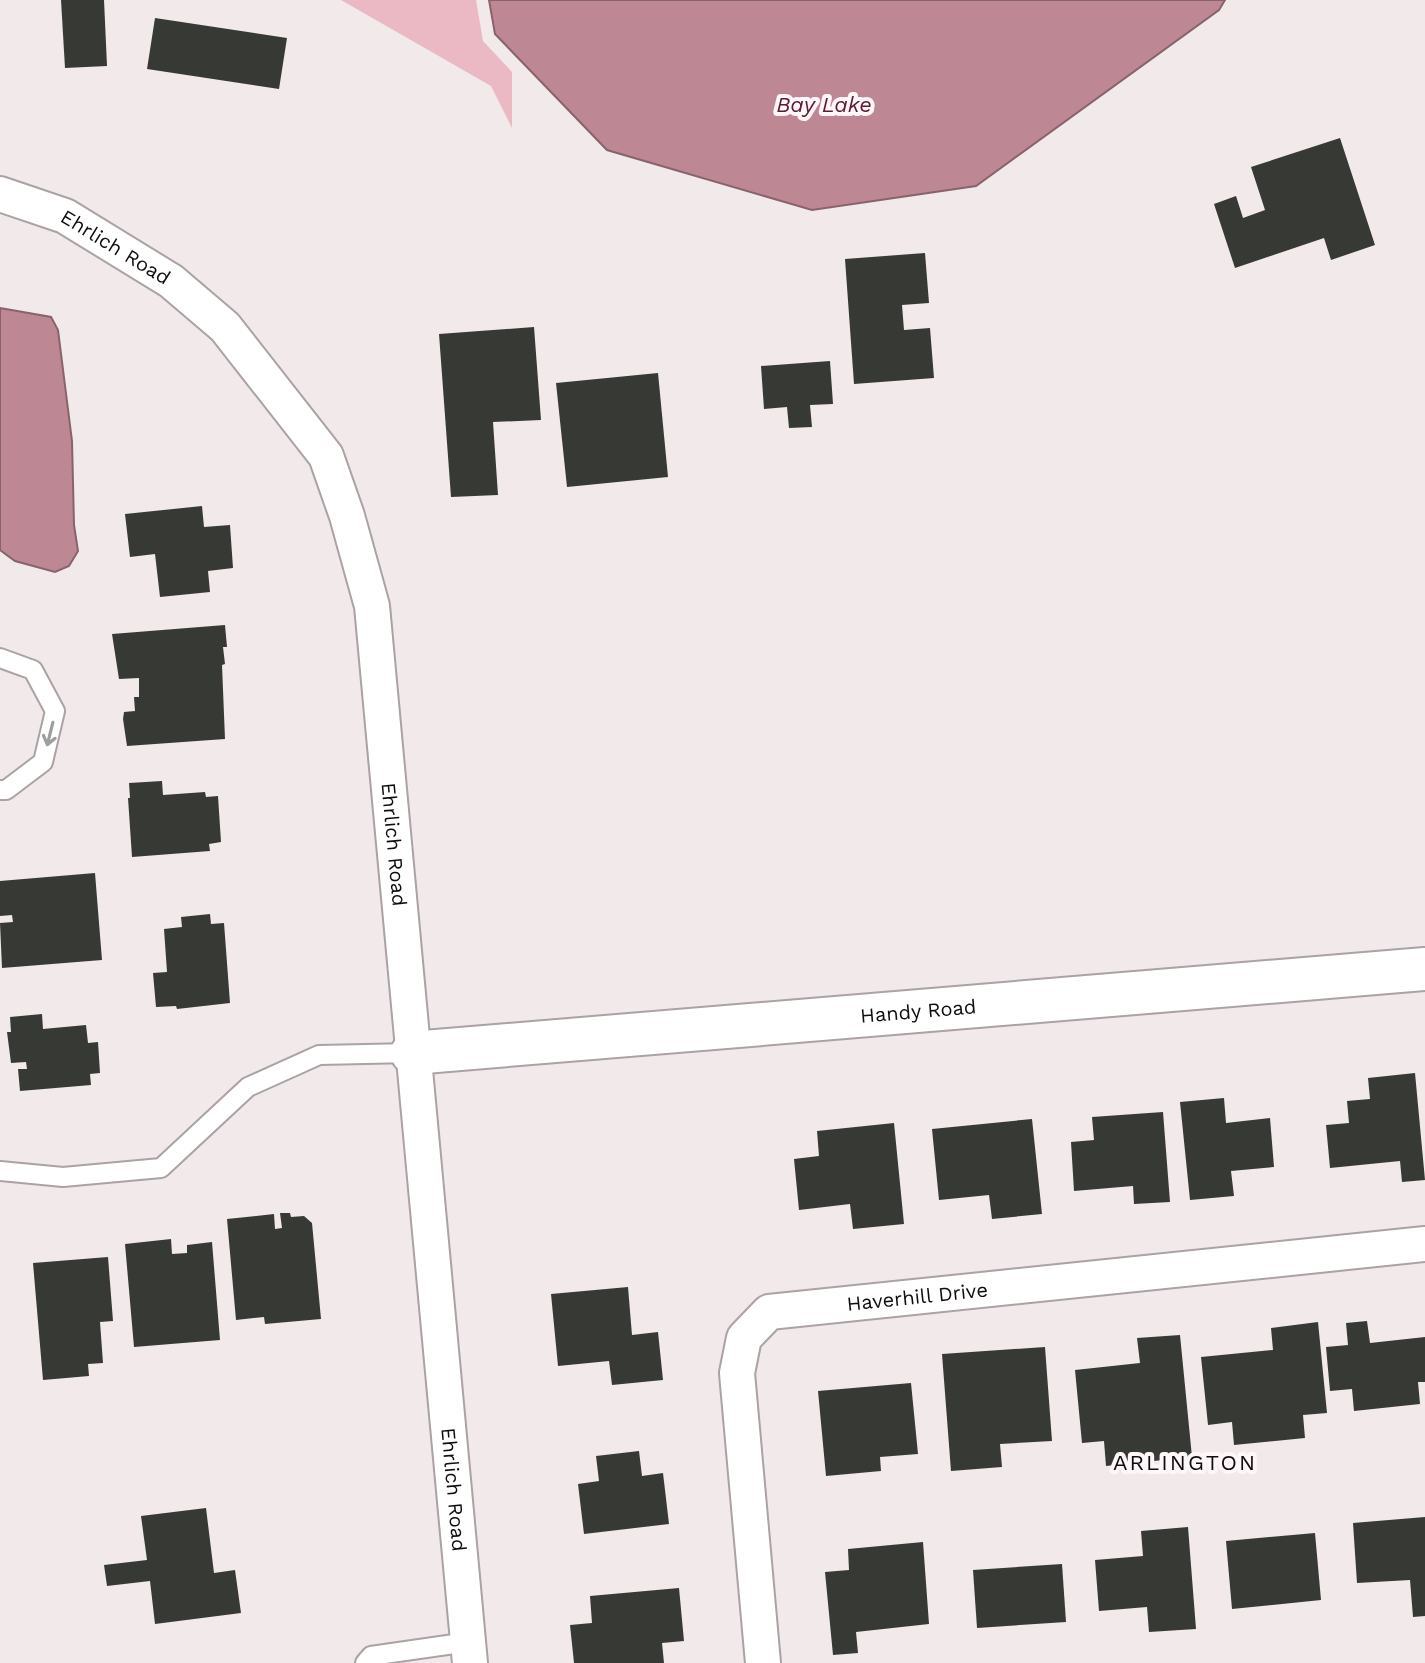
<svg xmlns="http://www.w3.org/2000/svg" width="1425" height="1663" font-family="'Work Sans',sans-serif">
	<rect width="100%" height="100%" fill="#f2e9ea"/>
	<!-- green -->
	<polygon fill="#ebb9c3" points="341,0 476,0 483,41 512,72 512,128 491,86"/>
	<!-- water -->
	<g fill="#bd8894" stroke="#89636b" stroke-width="2">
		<polygon points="489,0 1225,0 1219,10 976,186 812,210 607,150 495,34"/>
		<polygon points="0,308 51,317 58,330 72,441 74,525 78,551 69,566 55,572 15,561 0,550"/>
	</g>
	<!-- building -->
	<g fill="#373a34">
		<polygon points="61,0 104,0 107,66 65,68"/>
		<polygon points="155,18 287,38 279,89 147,69"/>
		<polygon points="1340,138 1375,245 1331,260 1324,238 1235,268 1214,204 1236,196 1243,218 1265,210 1251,167"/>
		<polygon points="925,253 929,303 902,305 904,330 930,328 934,378 854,384 845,259"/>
		<polygon points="534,327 541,420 493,422 498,495 451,497 439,334"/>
		<polygon points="830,361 833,404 810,405 812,427 789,428 787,407 764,409 761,366"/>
		<polygon points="658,373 668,477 567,487 556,383"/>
		<polygon points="202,506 204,527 230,525 233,568 208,571 210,592 160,597 155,554 130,557 125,514"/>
		<polygon points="225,625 227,647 223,647 225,664 222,665 225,739 127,746 123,719 124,712 135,711 134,697 139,697 139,678 119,679 112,634"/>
		<polygon points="162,781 163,795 205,792 206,797 218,796 221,842 209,844 210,851 132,857 128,798 130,798 129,783"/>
		<polygon points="95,873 102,960 2,968 0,923 13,922 12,915 0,916 0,881"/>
		<polygon points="210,914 211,924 224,923 230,1003 177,1009 176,1006 156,1007 153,973 167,972 164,929 182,927 181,917"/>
		<polygon points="42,1014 43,1029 86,1025 88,1043 98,1042 100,1073 90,1074 91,1085 20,1091 18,1069 27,1069 26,1062 11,1063 7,1032 11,1032 10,1017"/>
		<polygon points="1415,1073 1425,1180 1402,1182 1400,1161 1330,1168 1326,1125 1349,1123 1347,1101 1370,1099 1368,1078"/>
		<polygon points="1224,1098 1226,1123 1270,1118 1274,1167 1231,1171 1234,1196 1190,1200 1180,1102"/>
		<polygon points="1163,1112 1170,1202 1134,1204 1133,1186 1074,1191 1071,1142 1094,1140 1092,1117"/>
		<polygon points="1032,1119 1042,1214 992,1219 989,1195 939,1200 932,1129"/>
		<polygon points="894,1123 904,1224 853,1229 850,1204 799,1210 794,1159 819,1156 817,1131"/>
		<polygon points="280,1213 290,1213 291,1217 304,1216 312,1223 321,1319 265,1324 264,1317 236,1320 227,1219 274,1214 275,1229 282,1228"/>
		<polygon points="171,1239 172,1254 187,1253 187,1245 212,1242 220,1340 134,1347 125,1244"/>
		<polygon points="108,1257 113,1321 100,1322 103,1363 88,1364 89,1376 43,1380 33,1263"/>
		<polygon points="628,1287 632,1335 658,1332 663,1380 612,1385 609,1361 558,1366 551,1294"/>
		<polygon points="1367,1321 1370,1343 1425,1337 1425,1382 1418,1382 1420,1404 1354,1411 1352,1389 1330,1391 1326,1347 1348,1345 1346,1323"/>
		<polygon points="1318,1322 1327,1413 1303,1415 1305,1438 1234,1445 1232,1422 1208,1425 1201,1357 1273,1350 1271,1328"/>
		<polygon points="1180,1335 1192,1457 1106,1466 1104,1441 1082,1443 1075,1370 1140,1363 1137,1338"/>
		<polygon points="1045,1347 1052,1441 1000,1444 1002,1467 951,1471 942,1354"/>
		<polygon points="911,1383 918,1454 880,1457 881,1471 826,1476 818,1391"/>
		<polygon points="639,1451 642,1476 663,1473 669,1524 584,1534 578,1484 599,1481 596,1456"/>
		<polygon points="206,1508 214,1573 235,1570 241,1613 155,1624 150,1581 107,1586 104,1565 147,1560 141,1516"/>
		<polygon points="1425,1517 1425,1616 1413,1617 1410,1580 1357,1583 1353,1523"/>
		<polygon points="1188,1527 1196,1629 1149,1632 1147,1607 1099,1611 1095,1560 1143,1556 1141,1531"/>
		<polygon points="1315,1533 1321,1600 1232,1609 1226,1541"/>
		<polygon points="923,1542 929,1624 856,1632 858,1653 833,1655 825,1572 849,1570 848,1549"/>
		<polygon points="1062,1564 1066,1622 977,1628 973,1570"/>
		<polygon points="679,1588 684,1641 662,1643 664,1663 574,1663 570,1625 592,1623 590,1596"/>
	</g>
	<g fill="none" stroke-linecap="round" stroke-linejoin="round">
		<!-- service casing -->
		<g stroke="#aaa2a3" stroke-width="22">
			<g id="service">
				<polyline points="0,658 33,670 55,711 43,762 6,790 0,790"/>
				<polyline points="0,1171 63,1177 161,1168 248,1087 319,1055 412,1053"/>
				<polyline points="365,1663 371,1656 468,1642"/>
			</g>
		</g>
		<!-- minor casing -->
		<g stroke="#aaa2a3" stroke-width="38">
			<g id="minor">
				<path id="s1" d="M0 194 65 216 171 281 225 327 326 456 347 516 372 606 470 1663"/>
				<path id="s2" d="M763 1663 737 1373 744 1338 769 1312 1425 1244"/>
			</g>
		</g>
		<!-- tertiary casing -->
		<g stroke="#aaa2a3" stroke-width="46">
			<g id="tertiary">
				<path id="s3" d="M412 1053 1425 969"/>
			</g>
		</g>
		<!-- service -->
		<use href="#service" stroke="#fff" stroke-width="18"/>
		<!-- minor -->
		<use href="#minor" stroke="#fff" stroke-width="34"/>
		<!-- tertiary -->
		<use href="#tertiary" stroke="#fff" stroke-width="42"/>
	</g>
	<!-- one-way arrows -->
	<defs><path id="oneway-shaft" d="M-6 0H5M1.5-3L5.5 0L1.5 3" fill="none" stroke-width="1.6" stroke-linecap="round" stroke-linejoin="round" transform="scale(2)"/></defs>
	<use stroke="#9f9e9e" href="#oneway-shaft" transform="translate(50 734) rotate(104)"/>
	<g text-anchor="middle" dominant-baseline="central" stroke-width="8" stroke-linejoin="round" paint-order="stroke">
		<!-- street labels -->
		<g font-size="20" fill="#0f0c0c" stroke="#fef6f8">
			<text stroke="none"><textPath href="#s1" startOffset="128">Ehrlich Road</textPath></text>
			<text stroke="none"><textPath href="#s1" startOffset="824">Ehrlich Road</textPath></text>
			<text stroke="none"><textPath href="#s3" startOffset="508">Handy Road</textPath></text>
			<text stroke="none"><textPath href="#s2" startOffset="512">Haverhill Drive</textPath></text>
			<text stroke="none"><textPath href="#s1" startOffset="1472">Ehrlich Road</textPath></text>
		</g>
		<!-- water labels -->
		<g font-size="22" font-style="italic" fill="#5c1b2f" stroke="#fef6f8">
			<text x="824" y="104">Bay Lake</text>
		</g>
		<!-- neighbourhood labels -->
		<g font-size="22" letter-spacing="2" fill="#0f0c0c" stroke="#fef6f8">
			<text x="1185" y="1462">ARLINGTON</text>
		</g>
	</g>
</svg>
